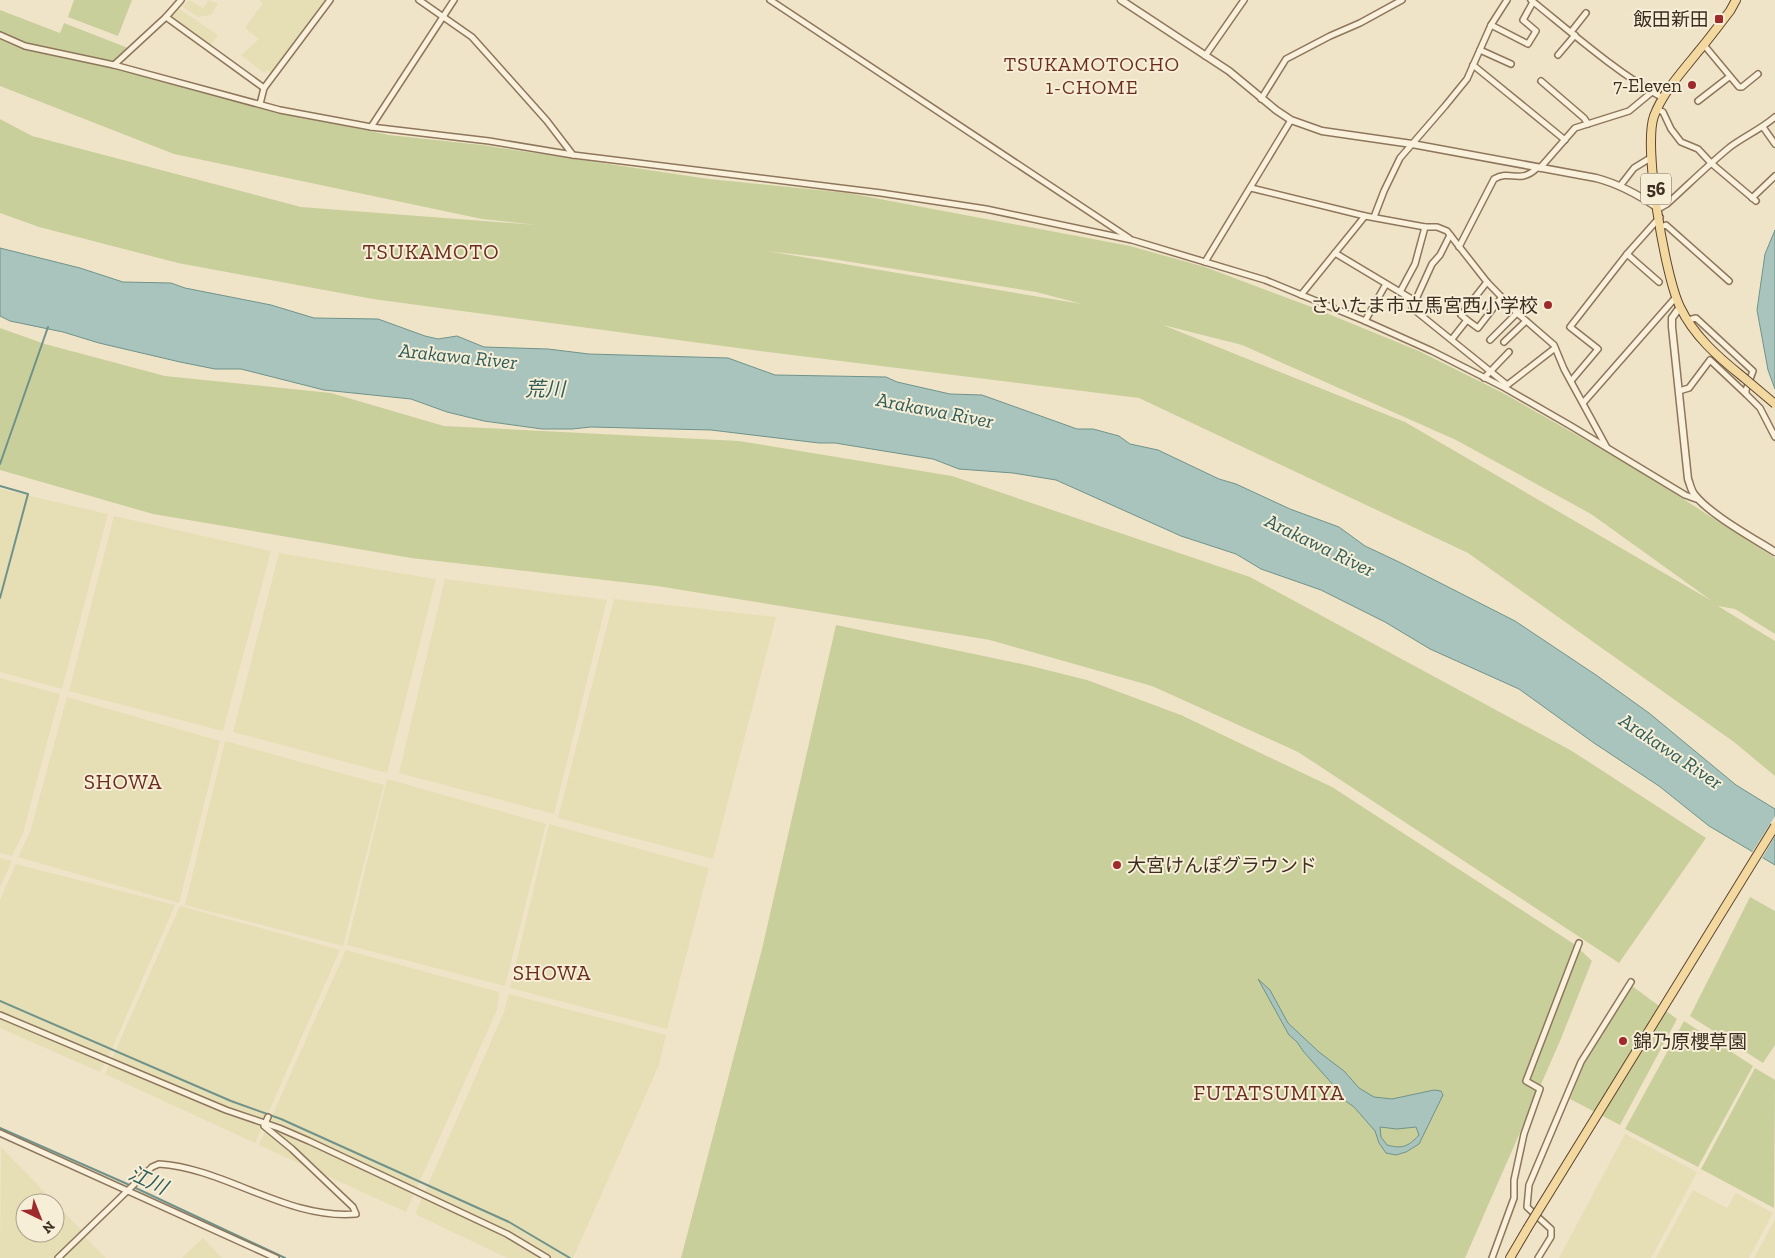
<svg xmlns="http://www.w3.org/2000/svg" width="1775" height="1258" font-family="'Zilla Slab','Noto Sans JP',serif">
	<rect width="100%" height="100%" fill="#f0e4c8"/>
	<!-- farmland -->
	<g fill="#e6deb5">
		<polygon points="189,0 203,8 209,0 218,4 211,15 198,17 183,7"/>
		<polygon points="259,0 326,0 272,74 267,70 264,73 241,55 259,39 245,28 263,3"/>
		<polygon points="178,8 218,35 209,48 170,18"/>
		<polygon points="0,489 108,514 62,689 0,672"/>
		<polygon points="114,516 271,551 223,731 69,691"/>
		<polygon points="279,553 436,579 387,773 233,732"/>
		<polygon points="445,579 607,600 554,814 399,773"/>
		<polygon points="614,599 776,617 713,859 558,818"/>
		<polygon points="0,678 60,694 23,833 12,856 0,853"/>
		<polygon points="67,697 220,741 179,903 18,857 30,832"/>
		<polygon points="225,741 384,785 343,946 185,905"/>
		<polygon points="387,779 546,824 505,986 347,945"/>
		<polygon points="549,824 709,868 667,1029 510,988"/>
		<polygon points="0,858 12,861 0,887"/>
		<polygon points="16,864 175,905 110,1053 100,1072 0,1028 0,900"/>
		<polygon points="180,906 340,950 255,1143 105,1074"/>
		<polygon points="346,950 499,992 497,1010 406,1212 259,1145"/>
		<polygon points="509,994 666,1035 659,1065 573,1258 507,1258 415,1214 504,1012"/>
		<polygon points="1625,1134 1697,1172 1651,1258 1559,1258"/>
		<polygon points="1,1147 55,1203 25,1203 25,1233 55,1233 55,1203 82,1231 53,1258 0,1258"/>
		<polygon points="1693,1190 1727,1208 1736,1193 1773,1213 1749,1258 1656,1258"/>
		<polygon points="1775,1219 1775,1258 1754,1258"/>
		<polygon points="84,1236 106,1258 62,1258"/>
		<polygon points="203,1238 222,1258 182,1258"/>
	</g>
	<!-- green -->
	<g fill="#c9cf9b" fill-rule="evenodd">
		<polygon points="74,0 132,0 118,36 68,17"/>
		<path d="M0 10 60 33 64 23 128 48 115 68 218 97 296 116 389 135 482 145 709 179 848 193 1130 246 1205 267 1309 306 1419 351 1503 393 1635 468 1775 558V634L1735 609 1718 606 1775 641V776L1734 742 1468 553 1139 398 760 351 373 299 178 263 39 227 0 213V119L32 136 301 207 537 225 482 219 174 154 0 86ZM767 251 826 258 1036 292 1082 304ZM1163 325 1242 345 1456 440 1591 514 1712 601 1405 422Z"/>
		<polygon points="0,328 45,344 165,376 331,393 444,426 739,441 952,476 1250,577 1572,751 1706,838 1619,963 1298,752 1152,686 990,640 657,586 411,558 153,514 0,470"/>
		<polygon points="836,625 1031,666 1087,680 1181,715 1332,787 1574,944 1592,961 1560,1041 1465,1258 681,1258 762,949"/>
		<polygon points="1750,897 1775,911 1775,1045 1763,1063 1690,1016"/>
		<polygon points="1632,986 1677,1019 1620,1125 1570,1099 1584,1064"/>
		<polygon points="1684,1021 1753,1066 1698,1167 1625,1129"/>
		<polygon points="1755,1068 1775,1080 1774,1208 1701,1169"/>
	</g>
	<!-- water -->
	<g fill="#a9c4bc" stroke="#6f938a" fill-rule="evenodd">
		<polygon points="1775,230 1775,389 1768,370 1757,310 1765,254"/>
		<polygon points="0,248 80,268 123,282 171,283 185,288 271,305 314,318 378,319 425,336 438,339 457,336 484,347 548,349 589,354 728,358 775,375 886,377 897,382 950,394 982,395 1077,429 1093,429 1119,436 1130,444 1158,450 1219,479 1236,484 1290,509 1339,527 1365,546 1399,562 1515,621 1596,675 1649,713 1736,785 1775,809 1775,865 1709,826 1659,786 1594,743 1519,689 1430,649 1385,622 1321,590 1261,569 1236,554 1181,536 1056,480 1013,473 959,469 933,459 835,443 819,443 711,430 591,427 572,429 542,429 484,421 447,412 411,399 324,390 241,369 215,369 180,362 99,343 63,332 10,321 0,316"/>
		<path d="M1258 979 1270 990 1288 1023 1319 1052 1344 1071 1359 1088 1374 1097 1392 1099 1434 1090 1441 1091 1443 1095 1419 1144 1406 1152 1396 1155 1386 1153 1379 1143 1375 1131 1354 1107 1337 1095 1335 1087 1303 1051 1297 1042 1289 1035ZM1380 1127 1397 1129 1416 1127 1419 1135C1408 1147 1402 1149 1387 1145L1381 1137Z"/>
	</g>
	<!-- pier -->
	<polygon fill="#f0e4c8" points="1775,816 1775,836 1761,860 1751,854"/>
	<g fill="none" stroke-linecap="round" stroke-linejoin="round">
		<!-- stream -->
		<g stroke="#6f938a" stroke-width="2">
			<polyline points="0,464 48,327"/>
			<polyline points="0,486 28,494 0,598"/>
			<polyline points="0,1001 231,1101 281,1119 509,1222 570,1258"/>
			<polyline points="0,1128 125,1183 285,1258"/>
		</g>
		<!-- minor casing -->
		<g stroke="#8d765c" stroke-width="8">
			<g id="minor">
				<polyline points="419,0 472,37 547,121 573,155"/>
				<polyline points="770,0 1129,238"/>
				<path d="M1531 0C1572 33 1617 73 1663 98"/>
				<polyline points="166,17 264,88"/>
				<polyline points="1491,25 1528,44 1536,31 1523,20 1533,2"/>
				<polyline points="1571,32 1586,13"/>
				<polyline points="0,35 25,46 114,65 280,110 371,127 489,141 573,155 881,193 986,209 1132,240 1265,280 1365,321 1432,351 1505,388 1571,426 1685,495 1696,499"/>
				<polyline points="1704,45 1739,87 1742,87 1758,74"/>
				<polyline points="1480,50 1511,64"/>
				<polyline points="1558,55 1575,35"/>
				<polyline points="1205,56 1244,0"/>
				<polyline points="114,65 166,17 181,0"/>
				<polyline points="1473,65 1565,140"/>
				<polyline points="1541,81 1584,118 1588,124"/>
				<polyline points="1261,99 1286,59 1330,36 1360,23 1402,0"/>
				<polyline points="1698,101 1729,77"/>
				<polyline points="260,104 264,88 330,0"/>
				<polyline points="1657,109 1663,112 1671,129 1681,142 1698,149 1711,163 1756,201"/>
				<polyline points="371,127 454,0"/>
				<polyline points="1763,127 1775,144"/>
				<polyline points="1540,168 1575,128 1629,111 1652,92"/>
				<polyline points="1620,186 1634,168 1652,157"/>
				<polyline points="1251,188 1365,216 1425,227 1437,227 1447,231 1487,282 1517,313 1554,345 1564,369 1606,446"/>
				<polyline points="1752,198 1775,176"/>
				<path d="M1658 209 1667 204C1688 185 1708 165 1730 147 1745 136 1761 129 1775 117"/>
				<polyline points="1374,217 1384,191 1400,158 1445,106 1467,79 1491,25 1507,0"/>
				<polyline points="1661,227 1666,225 1729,281"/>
				<polyline points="1450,235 1440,255 1432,264 1412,308 1506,384"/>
				<path d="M1459 247 1494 179C1511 169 1519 185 1537 168"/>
				<polyline points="1335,253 1415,301"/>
				<polyline points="1627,254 1659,282"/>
				<polyline points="1205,262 1291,120"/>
				<polyline points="1400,292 1415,264 1425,227"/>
				<polyline points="1301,295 1365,216"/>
				<polyline points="1467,320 1461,315 1487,282"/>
				<polyline points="1688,320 1696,318 1753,371 1746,390 1746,394 1760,408 1775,437"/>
				<polyline points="1365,321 1386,284"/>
				<polyline points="1452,339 1467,320 1478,328 1501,298"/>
				<polyline points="1490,340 1517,313"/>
				<polyline points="1504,342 1526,321"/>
				<polyline points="1484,378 1509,352"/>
				<polyline points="1571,381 1598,349 1570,327 1627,254 1660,217"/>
				<polyline points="1506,386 1555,348"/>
				<polyline points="1679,391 1689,388 1710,360 1746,394"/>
				<polyline points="1583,403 1676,297"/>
				<polyline points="0,1015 226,1110 279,1128 309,1141 507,1234 547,1258"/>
				<polyline points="0,1133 276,1258"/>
				<path d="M58 1258 152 1167 159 1164C225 1168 287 1220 356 1214L353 1207 292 1149 264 1126 268 1117"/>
				<polyline points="1492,1258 1514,1198 1514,1180 1524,1134 1540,1089 1526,1081 1579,943"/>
				<polyline points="1538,1258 1551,1237 1551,1229 1527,1207 1529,1185 1581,1062 1631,982"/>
			</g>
		</g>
		<!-- tertiary casing -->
		<g stroke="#8d765c" stroke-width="9">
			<g id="tertiary">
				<path d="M1121 0 1229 71 1276 110 1291 120 1322 131 1412 144 1596 178C1619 184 1639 195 1658 208"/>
				<path d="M1680 307 1672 318V327L1688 479C1690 484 1691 490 1694 494 1709 514 1753 538 1775 552"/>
			</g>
		</g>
		<!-- primary casing -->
		<g stroke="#5b4430" stroke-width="10">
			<g id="primary">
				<path d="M1736 0 1730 11C1719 25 1709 39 1697 53 1682 72 1663 92 1654 116 1643 147 1665 276 1680 307 1694 336 1718 357 1743 377"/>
				<polyline points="1510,1258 1527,1229"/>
			</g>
		</g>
		<!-- minor -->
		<use href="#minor" stroke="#faf1dc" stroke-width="5"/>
		<!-- tertiary -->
		<use href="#tertiary" stroke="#faf1dc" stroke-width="6"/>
		<!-- primary -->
		<use href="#primary" stroke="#f3d9a0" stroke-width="8"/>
		<!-- primary-bridge casing -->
		<g stroke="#5b4430" stroke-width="10" stroke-linecap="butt">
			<g id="primary-bridge">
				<polyline points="1743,377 1775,404"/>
				<polyline points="1527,1229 1775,826"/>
			</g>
		</g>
		<!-- primary-bridge -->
		<use href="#primary-bridge" stroke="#f3d9a0" stroke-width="8"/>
	</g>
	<!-- markers -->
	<g fill="#9e2a2b" stroke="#f7eed8" stroke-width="2">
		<rect x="1714" y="14" width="10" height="10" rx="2.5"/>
		<circle cx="1692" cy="85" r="5"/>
		<circle cx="1548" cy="305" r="5"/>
		<circle cx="1117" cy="865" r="5"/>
		<circle cx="1623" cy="1041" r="5"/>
	</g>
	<g text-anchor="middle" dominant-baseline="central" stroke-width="4" stroke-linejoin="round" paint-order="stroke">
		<!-- shield labels -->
		<rect fill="#f7eed8" stroke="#756857" stroke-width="1" x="1641" y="173.5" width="30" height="31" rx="4"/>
		<g font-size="18" font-weight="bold" fill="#3d2e20">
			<text x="1656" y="189">56</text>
		</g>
		<!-- poi labels -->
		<g font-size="19" fill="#3d2e20" stroke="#f7eed8" text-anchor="end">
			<text x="1709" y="19">飯田新田</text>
			<text x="1682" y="85">7-Eleven</text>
			<text x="1538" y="305">さいたま市立馬宮西小学校</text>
			<text x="1127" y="865" text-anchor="start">大宮けんぽグラウンド</text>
			<text x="1633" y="1041" text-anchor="start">錦乃原櫻草園</text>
		</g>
		<!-- neighbourhood labels -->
		<g font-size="20" letter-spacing="1" fill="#6b2e1e" stroke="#f7eed8">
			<text x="1092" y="64">TSUKAMOTOCHO<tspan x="1092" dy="23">1-CHOME</tspan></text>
		</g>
		<!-- water labels -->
		<g font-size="20" font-style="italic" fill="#2f5d5a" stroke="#f7eed8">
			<text transform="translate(458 356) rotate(6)">Arakawa River</text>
			<text x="545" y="389">荒川</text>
			<text transform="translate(935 410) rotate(11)">Arakawa River</text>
			<text transform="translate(1320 545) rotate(26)">Arakawa River</text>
			<text transform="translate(1671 751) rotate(34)">Arakawa River</text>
			<text transform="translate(148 1180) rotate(25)">江川</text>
		</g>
		<!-- quarter labels -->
		<g font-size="21" letter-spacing="1" fill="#6b2e1e" stroke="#f7eed8">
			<text x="431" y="251">TSUKAMOTO</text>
			<text x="123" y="781">SHOWA</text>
			<text x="552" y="972">SHOWA</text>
			<text x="1269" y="1092">FUTATSUMIYA</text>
		</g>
	</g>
	<!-- north arrow -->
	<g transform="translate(40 1218) rotate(137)"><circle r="24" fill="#f7eed8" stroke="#ada18e"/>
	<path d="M0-4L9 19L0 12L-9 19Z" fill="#9e2a2b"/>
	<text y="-8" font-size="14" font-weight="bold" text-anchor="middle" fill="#3d2e20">N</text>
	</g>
</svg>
